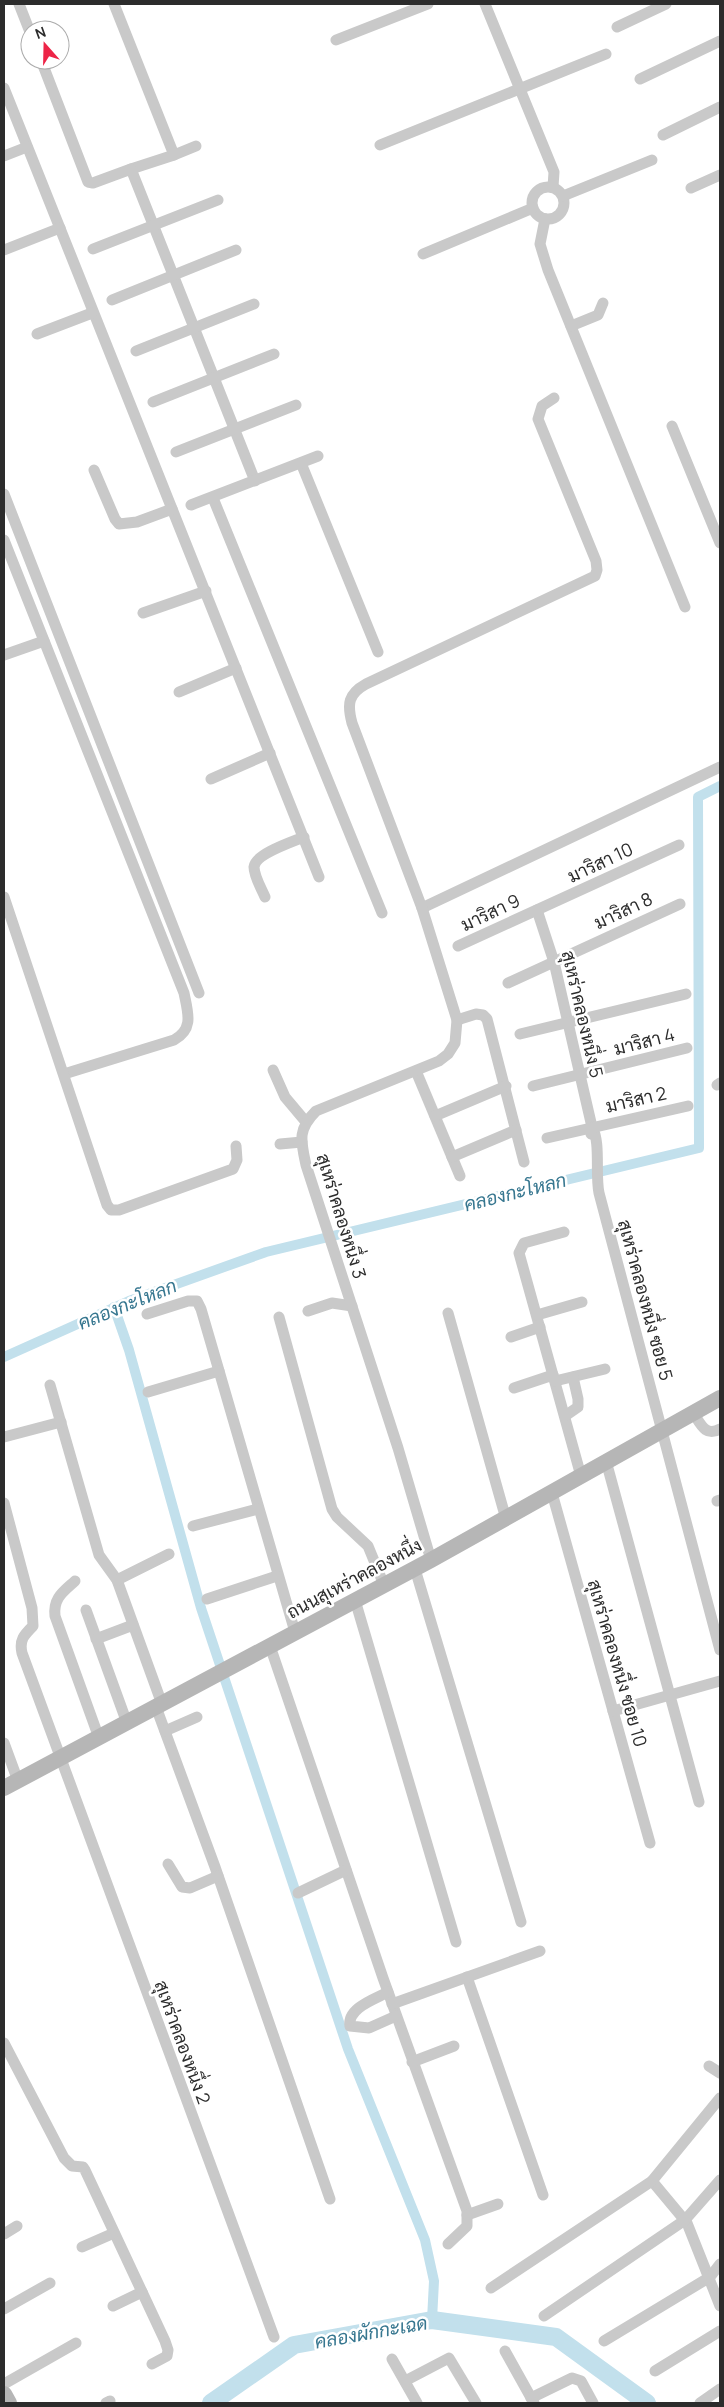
<svg xmlns="http://www.w3.org/2000/svg" width="724" height="2407" font-family="Manrope,Sarabun,sans-serif">
	<rect width="100%" height="100%" fill="#fff"/>
	<g fill="none" stroke-linecap="round" stroke-linejoin="round">
		<!-- canal -->
		<g stroke="#c2e0ec" stroke-width="10">
			<polyline points="114,1307 129,1350 201,1608 348,2049 425,2240 434,2281 432,2320"/>
			<polyline points="4,1357 129,1301 266,1252 699,1148 698,797 720,786"/>
		</g>
		<!-- river -->
		<polyline stroke="#c2e0ec" stroke-width="18" points="211,2403 294,2345 432,2320 556,2337 647,2403"/>
		<!-- street -->
		<g stroke="#c9c9c9" stroke-width="11">
			<polyline points="19,4 30,32"/>
			<polyline points="114,4 174,155 131,169"/>
			<polyline points="485,4 554,172 553,187"/>
			<polyline points="617,27 666,4"/>
			<polyline points="336,40 428,4"/>
			<polyline points="41,60 88,182 93,183 131,169 255,481"/>
			<polyline points="640,79 720,41"/>
			<polyline points="4,88 319,877"/>
			<polyline points="663,135 720,107"/>
			<polyline points="380,145 606,54"/>
			<polyline points="174,155 196,146"/>
			<polyline points="4,156 27,147"/>
			<circle cx="548" cy="203" r="16"/>
			<polyline points="691,188 720,175"/>
			<polyline points="563,196 652,160"/>
			<polyline points="545,219 540,244 548,270 685,607"/>
			<polyline points="93,249 218,200"/>
			<polyline points="4,250 60,228"/>
			<polyline points="423,254 533,208"/>
			<polyline points="112,300 236,250"/>
			<polyline points="571,326 598,315 603,303"/>
			<polyline points="37,334 92,313"/>
			<polyline points="136,351 254,304"/>
			<polyline points="153,402 274,354"/>
			<polyline points="672,426 720,543"/>
			<polyline points="176,452 296,405"/>
			<polyline points="301,463 378,652"/>
			<polyline points="94,470 115,519 119,524 137,522 172,509"/>
			<polyline points="4,494 199,993"/>
			<polyline points="213,498 382,913"/>
			<polyline points="191,505 318,456"/>
			<path d="M4 540 184 993C188 1013 194 1029 174 1040L64 1074"/>
			<polyline points="143,613 206,591"/>
			<polyline points="4,655 44,641"/>
			<polyline points="179,692 236,668"/>
			<polyline points="211,779 270,753"/>
			<polyline points="4,897 107,1205 111,1210 119,1210 233,1169 237,1160 236,1146"/>
			<path d="M265 897C261 888 254 876 254 867 255 854 292 842 304 837"/>
			<polyline points="422,908 720,767"/>
			<polyline points="537,910 554,962 592,1127 591,1134"/>
			<polyline points="458,946 679,845"/>
			<polyline points="508,983 680,904"/>
			<polyline points="457,1020 476,1014 483,1015 487,1019 524,1162"/>
			<polyline points="520,1034 686,994"/>
			<polyline points="273,1070 285,1097 306,1122"/>
			<polyline points="416,1071 460,1176"/>
			<polyline points="717,1085 720,1083"/>
			<polyline points="533,1086 687,1048"/>
			<polyline points="435,1116 506,1086"/>
			<path d="M592 1127C601 1142 595 1174 599 1193L720 1650"/>
			<polyline points="547,1138 688,1106"/>
			<polyline points="280,1144 302,1142"/>
			<polyline points="452,1157 516,1130"/>
			<polyline points="564,1232 524,1243 519,1253 581,1476"/>
			<polyline points="308,1311 332,1303 352,1306"/>
			<polyline points="448,1313 506,1519"/>
			<polyline points="147,1314 188,1301 197,1301 201,1309 295,1632"/>
			<polyline points="537,1315 582,1302"/>
			<polyline points="279,1317 332,1509 337,1517 368,1546 384,1585"/>
			<polyline points="511,1337 540,1327"/>
			<polyline points="555,1381 605,1369"/>
			<polyline points="50,1385 99,1555 117,1580 162,1704"/>
			<polyline points="514,1388 553,1375"/>
			<polyline points="148,1392 219,1371"/>
			<path d="M694 1414C701 1425 706 1437 720 1429"/>
			<polyline points="565,1416 578,1407 578,1399 573,1377"/>
			<polyline points="4,1437 61,1422"/>
			<polyline points="606,1461 699,1802"/>
			<polyline points="552,1493 650,1843"/>
			<polyline points="717,1501 720,1500"/>
			<path d="M4 1503 32 1608 33 1626C24 1635 19 1640 22 1653L274 2337"/>
			<polyline points="193,1526 258,1509"/>
			<path d="M431 1560 398 1448 306 1165C301 1141 297 1130 316 1111L439 1061 448 1054 455 1043 457 1020 422 908 352 723C347 704 348 694 366 684L595 576 597 570 596 561 538 419 542 406 554 398"/>
			<polyline points="415,1569 521,1922"/>
			<polyline points="117,1580 169,1554"/>
			<path d="M75 1581C63 1592 53 1598 55 1616L99 1738"/>
			<polyline points="207,1599 277,1576"/>
			<polyline points="355,1600 456,1942"/>
			<polyline points="86,1610 127,1723"/>
			<polyline points="96,1639 133,1625"/>
			<polyline points="270,1646 383,1978 467,2211 467,2226 448,2244"/>
			<polyline points="156,1707 215,1867 330,2199"/>
			<polyline points="613,1711 720,1681"/>
			<polyline points="165,1731 197,1717"/>
			<polyline points="4,1743 18,1781"/>
			<polyline points="168,1864 182,1887 190,1888 218,1876"/>
			<polyline points="298,1893 346,1870"/>
			<polyline points="467,1977 543,2195"/>
			<path d="M388 1992C375 1999 347 2008 350 2026L369 2028 396 2016"/>
			<polyline points="392,2004 540,1951"/>
			<polyline points="4,2043 64,2158 72,2166 83,2167 85,2170 165,2341 168,2350 167,2356 152,2364"/>
			<polyline points="412,2062 454,2046"/>
			<polyline points="709,2066 720,2073"/>
			<polyline points="652,2181 687,2223 720,2306"/>
			<polyline points="467,2215 498,2204"/>
			<polyline points="4,2234 17,2226"/>
			<polyline points="82,2247 114,2233"/>
			<polyline points="491,2288 652,2181 720,2098"/>
			<polyline points="113,2306 142,2292"/>
			<polyline points="4,2309 50,2283"/>
			<polyline points="544,2316 685,2220 720,2180"/>
			<polyline points="604,2341 710,2277 720,2264"/>
			<polyline points="505,2351 534,2403"/>
			<polyline points="392,2359 417,2403"/>
			<polyline points="655,2371 720,2331"/>
			<polyline points="405,2381 449,2358 476,2403"/>
			<polyline points="4,2384 76,2343"/>
			<polyline points="531,2398 572,2378 581,2381 593,2403"/>
			<polyline points="106,2403 110,2401"/>
			<polyline points="700,2403 720,2389"/>
		</g>
		<!-- secondary -->
		<g stroke="#b6b6b6" stroke-width="16">
			<polyline points="4,1788 431,1560 720,1398"/>
			<polyline points="4,2394 9,2403"/>
		</g>
	</g>
	<g text-anchor="middle" dominant-baseline="central" stroke-width="5" stroke-linejoin="round" paint-order="stroke">
		<!-- street labels -->
		<g font-size="18" fill="#2c2c2c" stroke="#fff">
			<text transform="translate(600 862) rotate(-25)">มาริสา 10</text>
			<text transform="translate(623 910) rotate(-25)">มาริสา 8</text>
			<text transform="translate(490 912) rotate(-25)">มาริสา 9</text>
			<text transform="translate(583 1014) rotate(77)">สุเหร่าคลองหนึ่ง 5</text>
			<text transform="translate(644 1041) rotate(-14)">มาริสา 4</text>
			<text transform="translate(636 1099) rotate(-13)">มาริสา 2</text>
			<text transform="translate(342 1216) rotate(73)">สุเหร่าคลองหนึ่ง 3</text>
			<text transform="translate(646 1300) rotate(75)">สุเหร่าคลองหนึ่ง ซอย 5</text>
			<text transform="translate(354 1578) rotate(-28)">ถนนสุเหร่าคลองหนึ่ง</text>
			<text transform="translate(618 1663) rotate(74)">สุเหร่าคลองหนึ่ง ซอย 10</text>
			<text transform="translate(183 2042) rotate(70)">สุเหร่าคลองหนึ่ง 2</text>
		</g>
		<!-- water labels -->
		<g font-size="19" font-style="italic" fill="#377790" stroke="#fff">
			<text transform="translate(515 1192) rotate(-14)">คลองกะโหลก</text>
			<text transform="translate(127 1304) rotate(-22)">คลองกะโหลก</text>
			<text transform="translate(371 2332) rotate(-10)">คลองผักกะเฉด</text>
		</g>
	</g>
	<!-- border -->
	<rect width="724" height="2407" fill="none" stroke="#2c2c2c" stroke-width="10"/>
	<!-- north arrow -->
	<g transform="translate(45 45) rotate(340)"><circle r="24" fill="#ffffff" stroke="#ababab"/>
	<path d="M0-4L9 19L0 12L-9 19Z" fill="#ed2447"/>
	<text y="-8" font-size="14" font-weight="bold" text-anchor="middle" fill="#2c2c2c">N</text>
	</g>
</svg>
